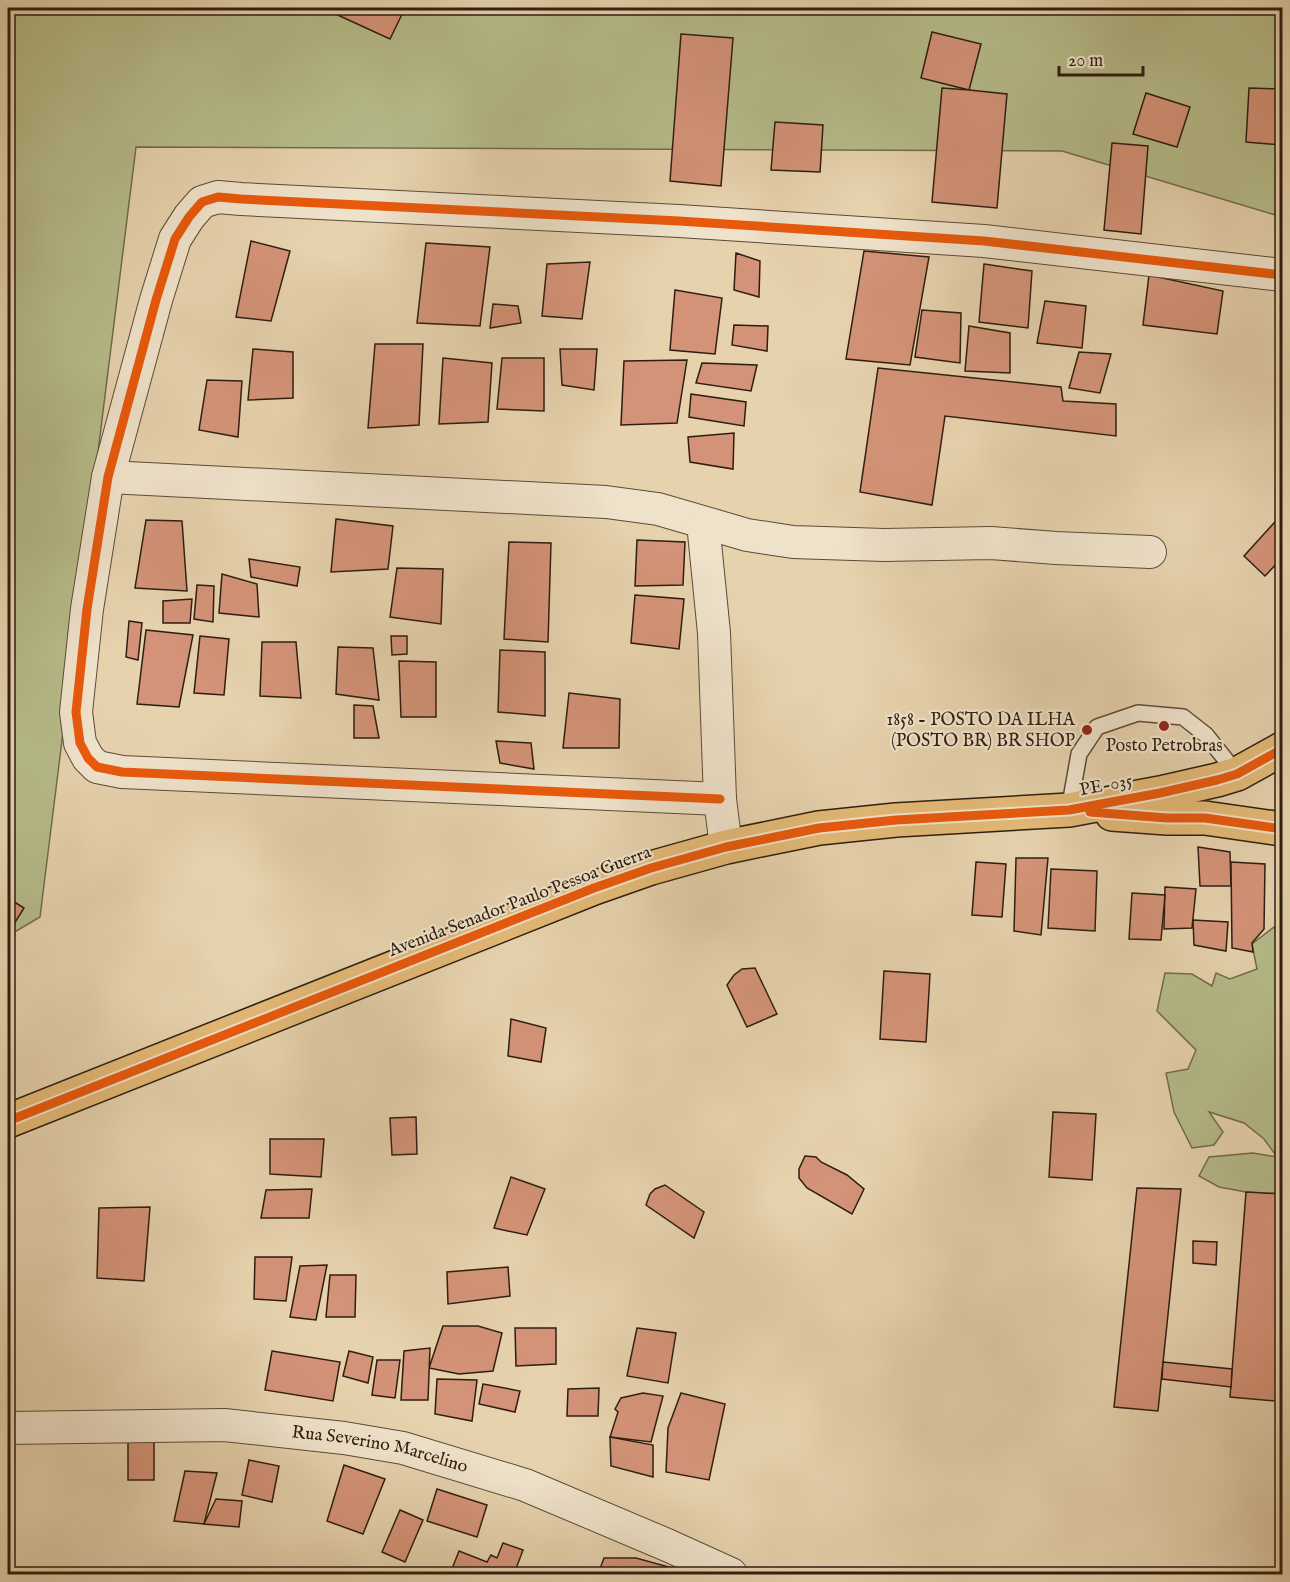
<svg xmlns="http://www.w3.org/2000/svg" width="1290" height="1582" font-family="'IM FELL English',serif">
	<rect width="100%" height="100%" fill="#e6d2ad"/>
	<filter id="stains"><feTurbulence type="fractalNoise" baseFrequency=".00333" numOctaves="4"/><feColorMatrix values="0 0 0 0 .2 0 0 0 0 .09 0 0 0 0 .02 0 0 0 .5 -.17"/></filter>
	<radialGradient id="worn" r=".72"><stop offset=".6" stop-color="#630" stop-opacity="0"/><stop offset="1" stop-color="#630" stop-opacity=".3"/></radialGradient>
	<!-- green -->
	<g fill="#b6bb89" stroke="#726c4c" stroke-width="1.5">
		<polygon points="8,8 1282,8 1282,217 1062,151 136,147 40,917 8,936"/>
		<polygon points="1274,927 1282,937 1282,1194 1246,1192 1219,1187 1199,1176 1209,1157 1253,1153 1277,1157 1264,1139 1244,1123 1209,1112 1223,1132 1214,1145 1192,1148 1174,1112 1166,1073 1188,1069 1196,1050 1157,1011 1165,973 1192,974 1212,986 1216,973 1230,979 1257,969 1252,944"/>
	</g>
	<!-- building -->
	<g fill="#d49378" stroke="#2e1e10" stroke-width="1.5">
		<polygon points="330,8 405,8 390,39 329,11"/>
		<polygon points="932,32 981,44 969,90 921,78"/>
		<polygon points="681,34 733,38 721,186 670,181"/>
		<polygon points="942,88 969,90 1007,94 997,208 932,202"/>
		<polygon points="1249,88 1282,89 1282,145 1246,142"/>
		<polygon points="1146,93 1190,107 1177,147 1133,134"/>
		<polygon points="775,122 823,125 820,172 771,170"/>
		<polygon points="1112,143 1148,146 1141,234 1104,230"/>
		<polygon points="251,241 290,251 271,321 236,317"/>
		<polygon points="426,243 490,247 480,326 417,323"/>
		<polygon points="864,251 929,257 910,365 846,359"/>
		<polygon points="736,253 760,261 759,297 734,290"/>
		<polygon points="590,262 582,319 542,316 547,264"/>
		<polygon points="984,264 1032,271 1028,328 979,322"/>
		<polygon points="1149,275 1223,291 1217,334 1143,325"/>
		<polygon points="675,290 722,298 715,354 670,350"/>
		<polygon points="1045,301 1086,306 1082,348 1037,343"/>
		<polygon points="493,304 518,306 521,323 490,328"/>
		<polygon points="922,310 961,313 960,363 915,357"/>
		<polygon points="734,325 768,326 767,351 732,345"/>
		<polygon points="969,326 1010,333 1010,373 965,371"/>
		<polygon points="375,344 423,344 419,425 368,428"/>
		<polygon points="253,349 293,352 293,398 248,400"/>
		<polygon points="560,349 597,349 594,390 562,385"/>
		<polygon points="1079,352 1111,354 1100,393 1069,388"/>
		<polygon points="443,358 492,363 488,422 439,424"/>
		<polygon points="502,358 544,358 544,411 497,409"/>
		<polygon points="687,360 677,423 621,425 624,361"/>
		<polygon points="702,363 757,365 751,391 696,383"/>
		<polygon points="878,368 1061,387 1063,401 1116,404 1116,436 945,416 932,505 860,492"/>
		<polygon points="207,380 242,381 238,437 199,430"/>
		<polygon points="691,394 746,402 744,426 689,417"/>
		<polygon points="734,433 733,469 690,462 688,437"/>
		<polygon points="1282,514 1282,558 1265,576 1244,556"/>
		<polygon points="336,519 393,526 388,569 331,572"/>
		<polygon points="146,520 182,521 187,591 135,588"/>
		<polygon points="637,540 685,542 683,585 635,586"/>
		<polygon points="509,542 551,543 548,642 504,639"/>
		<polygon points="249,559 300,567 297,586 251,577"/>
		<polygon points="397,568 443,569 441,624 390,617"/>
		<polygon points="222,574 257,584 259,617 219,613"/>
		<polygon points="197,585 214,586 213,622 194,619"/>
		<polygon points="635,595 684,599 679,649 631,643"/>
		<polygon points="192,599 190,623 163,623 163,601"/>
		<polygon points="129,621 142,623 138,660 126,657"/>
		<polygon points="146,630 193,635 179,707 137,704"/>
		<polygon points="200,636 229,639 224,695 194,693"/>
		<polygon points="391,636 407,636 407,654 392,655"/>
		<polygon points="262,642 296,642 301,698 260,696"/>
		<polygon points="338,647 373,648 379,700 336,694"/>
		<polygon points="500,650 545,652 545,716 498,712"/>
		<polygon points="399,661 436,662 436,717 401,717"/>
		<polygon points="569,693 620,699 619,748 563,748"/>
		<polygon points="354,705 373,706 379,738 354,738"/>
		<polygon points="496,741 531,743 534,769 500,763"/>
		<polygon points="1198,847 1230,852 1231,886 1200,886"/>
		<polygon points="1016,858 1048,858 1041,935 1014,931"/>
		<polygon points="976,862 1006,864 1002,917 972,915"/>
		<polygon points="1231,862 1265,864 1264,929 1252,943 1253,952 1232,948"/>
		<polygon points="1051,869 1097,871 1095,931 1048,928"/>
		<polygon points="1165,887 1196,889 1192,928 1164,929"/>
		<polygon points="1132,893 1165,895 1161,940 1129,939"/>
		<polygon points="8,898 24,908 9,932 8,932"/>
		<polygon points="1193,920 1228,922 1226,951 1194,945"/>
		<polygon points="755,968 777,1014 747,1027 727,985 734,975 742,969"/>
		<polygon points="884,971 930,974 926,1042 880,1039"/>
		<polygon points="511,1019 546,1028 541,1062 508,1056"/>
		<polygon points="1053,1112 1096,1114 1092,1180 1049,1177"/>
		<polygon points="416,1117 417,1154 392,1155 390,1118"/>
		<polygon points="270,1139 324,1139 321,1177 270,1174"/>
		<polygon points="805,1156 816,1157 821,1162 847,1175 864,1189 852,1214 807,1188 799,1178 799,1169"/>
		<polygon points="511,1177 545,1189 527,1235 494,1228"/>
		<polygon points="665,1185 704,1212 694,1238 646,1205 650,1194 655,1189"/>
		<polygon points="1137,1188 1181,1189 1158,1411 1114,1407"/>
		<polygon points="312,1189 309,1218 261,1218 266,1190"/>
		<polygon points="1246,1192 1282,1194 1282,1297 1276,1401 1230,1397"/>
		<polygon points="150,1207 144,1281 97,1278 99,1208"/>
		<polygon points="1193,1241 1217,1242 1216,1265 1193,1263"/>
		<polygon points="255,1257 292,1257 286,1301 254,1299"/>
		<polygon points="327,1265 316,1320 290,1317 300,1266"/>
		<polygon points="508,1267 510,1296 448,1304 447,1272"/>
		<polygon points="330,1275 356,1275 355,1317 326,1317"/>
		<polygon points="443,1326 478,1326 502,1333 493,1371 459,1374 429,1368"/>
		<polygon points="515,1328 556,1328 556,1364 516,1366"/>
		<polygon points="637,1328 676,1333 668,1383 627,1376"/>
		<polygon points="430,1348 428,1400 401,1400 404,1351"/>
		<polygon points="272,1351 340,1362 333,1401 265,1390"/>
		<polygon points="349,1351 373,1357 368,1383 343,1376"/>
		<polygon points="377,1360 400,1360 395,1398 372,1395"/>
		<polygon points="1163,1362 1232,1369 1231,1387 1162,1379"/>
		<polygon points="437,1379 477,1380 472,1421 435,1414"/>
		<polygon points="483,1384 520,1391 515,1412 479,1404"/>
		<polygon points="599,1388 598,1416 567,1416 568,1389"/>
		<polygon points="643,1393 663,1396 651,1442 610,1437 618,1412 615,1409 621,1398"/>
		<polygon points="681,1393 725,1404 709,1480 666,1472 668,1428"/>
		<polygon points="610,1437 653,1445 653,1477 611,1466"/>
		<rect x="128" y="1439" width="26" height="41"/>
		<polygon points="249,1460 279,1466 272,1502 242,1495"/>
		<polygon points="344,1465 385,1479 363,1534 327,1521"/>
		<polygon points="185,1471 217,1473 204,1524 174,1521"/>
		<polygon points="437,1489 487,1505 477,1537 427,1521"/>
		<polygon points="216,1499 242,1501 239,1527 204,1524"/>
		<polygon points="400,1510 423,1520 405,1562 382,1552"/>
		<polygon points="503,1543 523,1550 514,1574 450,1574 459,1551 487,1562 491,1555 497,1558"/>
		<polygon points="604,1558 636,1558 676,1569 674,1574 598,1574"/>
	</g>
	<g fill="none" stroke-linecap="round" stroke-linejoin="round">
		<!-- lane casing -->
		<g stroke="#5c4b37" stroke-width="18">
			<polyline id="lane" points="1069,810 1079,754 1097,727 1138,713 1183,717 1206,735 1237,774"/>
		</g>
		<!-- street casing -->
		<g stroke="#5c4b37" stroke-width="34">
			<g id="street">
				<polyline points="108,477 606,502 658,509 747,535 793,542 884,545 991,543 1056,548 1150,552"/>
				<polyline points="703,523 714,633 720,799 726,847"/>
				<polyline points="720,799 122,772 97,767 88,758 80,743 76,712 87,609 108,477 156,300 175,239 189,217 202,202 218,197 241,199 679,221 984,241 1282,275"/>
				<path id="s1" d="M8 1428 224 1425 344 1438 403 1448 525 1485 667 1545 731 1574"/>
			</g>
		</g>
		<!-- primary casing -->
		<g stroke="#2e1e10" stroke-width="36">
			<g id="primary">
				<polyline points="1112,814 1167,818 1205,818 1282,829"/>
				<polyline points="8,1121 594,888 651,868 726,847 819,828 896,820 1069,810 1160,793 1217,780 1237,774 1282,749"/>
			</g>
		</g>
		<!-- lane -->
		<use href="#lane" stroke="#efe2ca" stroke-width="15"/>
		<!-- street -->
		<use href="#street" stroke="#efe2ca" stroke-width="32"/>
		<!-- primary -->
		<use href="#primary" stroke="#e3b976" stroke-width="33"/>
		<!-- cycleway casing -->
		<g stroke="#efe2ca" stroke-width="13">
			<g id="cycleway">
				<polyline points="720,799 122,772 97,767 88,758 80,743 76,712 87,609 108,477 156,300 175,239 189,217 202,202 218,197 241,199 679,221 984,241 1282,275"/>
				<polyline points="1090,812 1167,818 1205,818 1282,829"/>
				<polyline points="8,1121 594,888 651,868 726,847 819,828 896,820 1069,810 1160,793 1217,780 1237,774 1282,749"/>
			</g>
		</g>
		<!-- cycleway -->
		<use href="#cycleway" stroke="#e8590c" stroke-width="9"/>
	</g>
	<!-- markers -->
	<g fill="#8f2418" stroke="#efe2ca" stroke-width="2">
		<circle cx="1164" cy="726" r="6"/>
		<circle cx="1087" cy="730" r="6"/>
	</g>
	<g text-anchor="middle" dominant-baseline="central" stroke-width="4.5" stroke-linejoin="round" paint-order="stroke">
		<!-- poi labels -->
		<g font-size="18" fill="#2e1e10" stroke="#efe2ca" text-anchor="end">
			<text x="1075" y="720">1858 - POSTO DA ILHA<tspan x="1075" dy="21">(POSTO BR) BR SHOP</tspan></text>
			<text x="1164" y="746" text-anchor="middle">Posto Petrobras</text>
		</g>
		<!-- street labels -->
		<g font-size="18" fill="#2e1e10" stroke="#efe2ca">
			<text transform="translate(1106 786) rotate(-11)">PE-035</text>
			<text transform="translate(520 902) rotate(-21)">Avenida Senador Paulo Pessoa Guerra</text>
			<text stroke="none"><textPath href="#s1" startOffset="374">Rua Severino Marcelino</textPath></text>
		</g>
	</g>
	<!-- margin -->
	<rect width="1290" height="1582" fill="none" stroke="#e6d2ad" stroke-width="30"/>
	<rect x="9" y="9" width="1272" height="1564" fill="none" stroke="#2e1e10" stroke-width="3"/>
	<rect x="15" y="15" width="1260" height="1552" fill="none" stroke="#2e1e10" stroke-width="1.5"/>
	<!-- scale -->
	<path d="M1059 66v9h84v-9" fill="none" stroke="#2e1e10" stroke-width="3"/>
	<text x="1068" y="66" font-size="18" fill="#2e1e10" stroke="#efe2ca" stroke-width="4.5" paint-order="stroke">20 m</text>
	<rect width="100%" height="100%" filter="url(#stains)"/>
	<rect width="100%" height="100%" fill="url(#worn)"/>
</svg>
